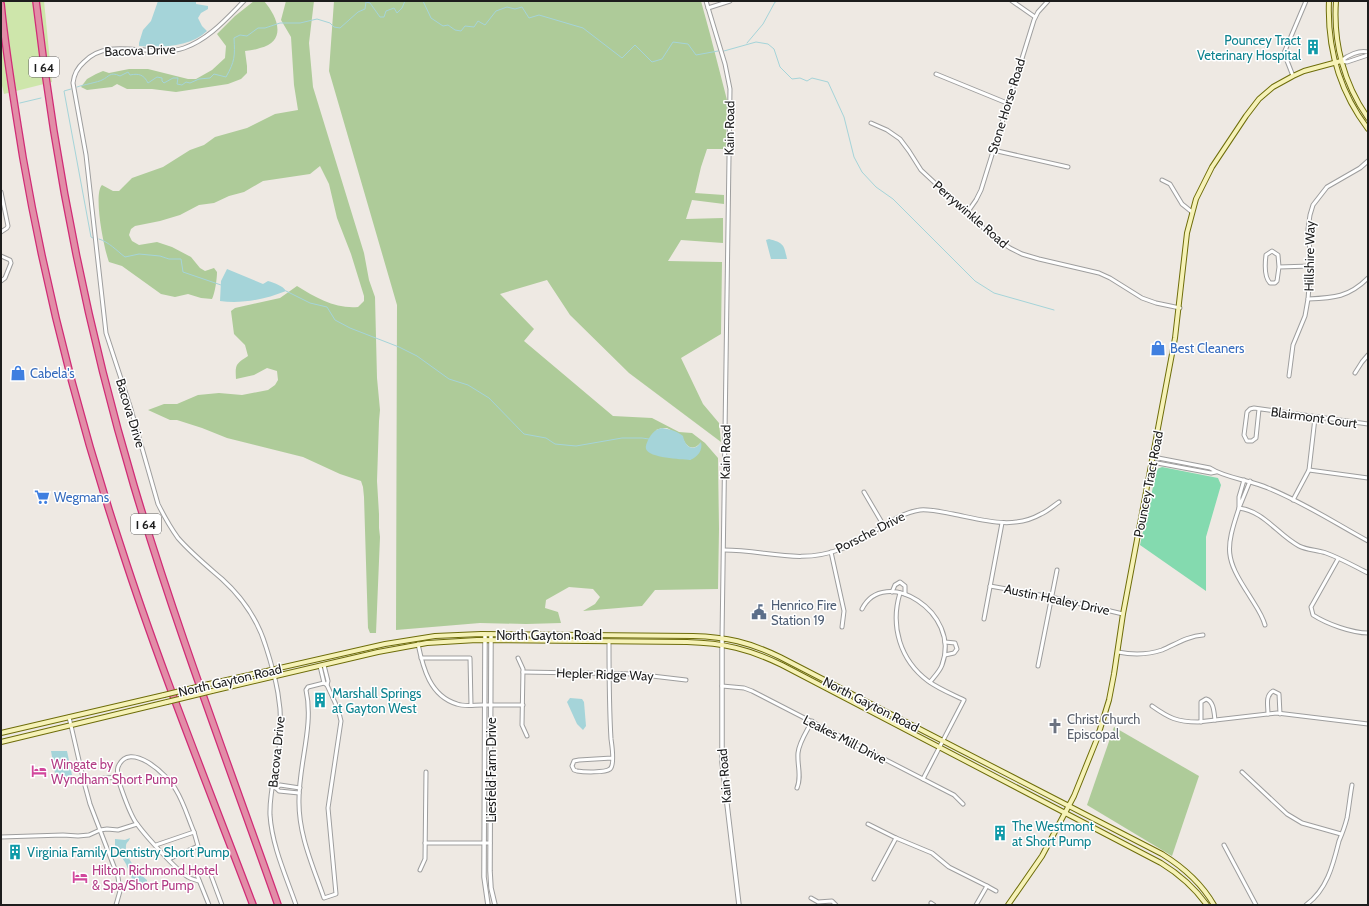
<svg xmlns="http://www.w3.org/2000/svg" width="1369" height="906" font-family="Cabin,sans-serif">
	<rect width="100%" height="100%" fill="#eee9e3"/>
	<!-- grass -->
	<polygon fill="#cee6ab" points="1,1 44,1 52,82 4,94 1,81"/>
	<!-- forest -->
	<g fill="#aecb99" fill-rule="evenodd">
		<path d="M254 1H264C277 16 288 41 260 48 255 50 250 50 245 51L247 66V73L241 79 228 84 176 92 152 89H127L117 84 112 87 87 90 81 87 87 79 96 74 103 71 109 73 129 69H148L188 79H196L212 70 225 58 226 46 217 34 235 16Z"/>
		<path d="M286 1H314L309 43 313 87 364 253 369 280 375 297 377 378 380 410 379 421 377 481 379 514V528L380 537 376 633H370L368 628 364 497 363 487 361 481 340 474 303 457 227 438 202 428 177 420H170L148 410 164 404H177L198 395 219 393 242 395 268 390 275 385 278 380 277 371 267 368 254 375 236 379C235 364 236 364 248 356L245 345 234 334 231 311 235 308 280 298 297 286C316 298 336 309 358 307L364 301V296L351 254 337 218 329 184 320 166 310 174 263 181 244 192 229 196 214 203 199 205 180 215 160 221 135 226 131 229 129 235 132 241 139 245 157 242 172 247 191 257 200 268 205 271 214 268 217 272C217 279 215 293 212 299L201 298 188 294 175 297 161 294 122 266 109 262C104 249 93 194 102 185L113 191H119L132 178 163 167 190 150 204 145 215 137 247 128 275 114 298 110 294 85 291 37 281 20Z"/>
		<path d="M334 1H701L710 34 727 100 726 149H707L701 167 695 193 724 195V204L692 200 686 219 723 218V243L681 240 668 261 722 262 721 334 681 358 703 404 719 423 721 442 629 373 570 315 547 280 500 294 534 329 524 341 613 416 652 418 679 432 692 433 705 443 718 458 719 529 718 589 655 590 642 606 583 611 595 604 600 597 593 589 569 587 546 600 545 608 558 612 561 623 526 624 480 623 396 630 397 305 329 71ZM662 428H667L682 436C685 446 693 453 701 442L690 460 656 430Z"/>
		<polygon points="1114,727 1199,776 1172,856 1087,805"/>
	</g>
	<!-- pitch -->
	<polygon fill="#84daaf" points="1162,467 1218,478 1221,485 1206,537 1206,591 1140,545 1157,469"/>
	<!-- water -->
	<g fill="#a5d4d9">
		<path d="M158 1H196V4L208 6V9L201 13 198 18 202 26 207 31C190 47 161 48 139 46V43L143 30 151 21Z"/>
		<path d="M769 239C784 243 784 245 787 259H771L766 240Z"/>
		<path d="M227 269 263 284 268 281C275 283 283 286 286 291 266 299 243 304 220 301L221 281Z"/>
		<path d="M662 428C669 429 677 431 683 436 685 447 694 453 701 442 703 450 698 457 690 460 681 459 649 458 646 449 645 446 647 443 648 440 652 433 654 430 662 428Z"/>
		<polygon points="570,698 582,699 584,702 586,726 583,730 577,724 567,702"/>
		<polygon points="51,751 67,751 72,775 56,779"/>
		<path d="M130 838C129 842 126 842 126 846 124 857 140 874 147 880V885L144 887 136 886 134 884 126 864 115 846V839L125 840Z"/>
	</g>
	<g fill="none" stroke-linecap="round" stroke-linejoin="round">
		<!-- stream -->
		<g stroke="#a5d4d9" stroke-width="1">
			<polyline points="423,1 431,18 443,26 448,25 455,30 461,31 465,26 474,27 478,21 485,25 496,11 507,7 515,9 522,7 529,18 539,15 583,28 622,58 635,45 652,62 662,59 673,42 688,44 696,55 718,51"/>
			<polyline points="747,43 763,24 775,2 778,1"/>
			<polyline points="724,51 756,42 768,44 774,49 780,67 792,79 800,78 807,81 812,78 828,82 844,117 854,157 862,172 876,187 893,199 975,281 994,293 1054,310"/>
			<path d="M77 87C82 85 99 82 102 80 109 77 110 71 120 76L128 72 130 75C139 73 144 75 148 83L157 77 162 78V81L164 83 173 78H178L177 84 182 85 186 82 190 83 199 79 210 78 214 74 226 77C235 61 235 56 234 38L240 35 247 36 258 28H265L280 23H300L317 19 330 23 334 27 340 28 358 12 365 9 366 2 370 3 380 17H384L386 11 394 8 397 13 402 8 405 1"/>
			<polyline points="71,89 64,91 91,237 93,238"/>
			<polyline points="20,103 41,98"/>
			<path d="M99 239C109 242 117 251 125 257L139 254 160 256 169 259H181L183 272 221 285"/>
			<polyline points="286,291 310,303 327,307 335,320 350,328 399,347 417,356 449,379 468,385 489,398 524,434 546,438 555,444 576,446 622,438 642,438 649,439"/>
		</g>
		<!-- minor casing -->
		<g stroke="#9e9e9e" stroke-width="5">
			<g id="minor">
				<path d="M244 1C226 19 209 39 184 48 152 59 109 35 84 62 77 68 74 74 73 83L86 155 106 333 130 406 158 504C164 516 170 527 178 538 191 553 207 566 222 579 243 598 258 620 266 647 276 678 283 707 280 740 278 765 269 789 270 815 272 846 286 876 296 905"/>
				<polyline points="706,1 725,64 730,89 722,638"/>
				<polyline points="1012,1 1035,17"/>
				<polyline points="708,8 730,1"/>
				<path d="M1341 61C1348 55 1359 50 1368 52"/>
				<polyline points="1341,61 1347,62 1368,55"/>
				<polyline points="936,74 1007,103"/>
				<polyline points="1293,76 1284,53 1306,1"/>
				<polyline points="871,123 887,130 900,139 909,151 921,170 991,235 1010,248 1022,254 1039,259 1099,273 1110,278 1142,298 1156,303 1180,308"/>
				<polyline points="993,150 1068,167"/>
				<polyline points="1162,180 1170,184 1182,204 1192,212"/>
				<polyline points="1,192 8,226 7,228 1,232"/>
				<polyline points="967,213 976,200 981,190 1034,20 1038,12 1048,1"/>
				<polyline points="1,256 10,260 11,263 5,278 1,281"/>
				<path d="M1279 267 1277 281 1275 283H1270C1264 277 1265 263 1266 255L1272 251 1278 255 1279 267 1310 266"/>
				<path d="M1308 299C1334 298 1349 297 1368 278"/>
				<polyline points="1355,373 1362,362 1368,355"/>
				<polyline points="1289,376 1293,345 1305,316 1308,299 1311,263 1308,229 1310,215 1313,205 1327,187 1360,168 1368,161"/>
				<polyline points="1259,409 1256,438 1252,441 1247,441 1244,435 1247,412 1250,409 1254,408 1368,424"/>
				<path d="M1153 457 1210 468C1225 478 1250 480 1268 488 1303 502 1335 523 1368 541"/>
				<polyline points="1152,462 1211,473 1216,472"/>
				<polyline points="1309,470 1368,478"/>
				<polyline points="1244,480 1239,497 1239,508 1250,481"/>
				<polyline points="864,492 884,526"/>
				<polyline points="1293,500 1309,470 1315,418"/>
				<path d="M724 550C766 550 799 565 841 549 866 540 895 513 920 510 930 509 942 512 953 514 983 520 1013 530 1041 514 1048 511 1053 506 1059 502"/>
				<polyline points="831,552 844,611 842,627"/>
				<path d="M1338 559 1311 607 1313 615C1327 624 1352 633 1368 633"/>
				<polyline points="990,586 1051,597 1123,614"/>
				<polyline points="892,592 895,585 900,582 905,586 905,594"/>
				<path d="M900 593C890 626 900 660 928 681 939 689 952 694 964 700L923 779"/>
				<path d="M862 609C884 565 962 612 942 665 940 671 934 677 930 682"/>
				<polyline points="984,619 1002,523"/>
				<path d="M1265 625C1262 614 1255 605 1249 595 1225 558 1225 550 1239 508 1264 511 1278 535 1299 546 1307 550 1317 550 1326 553 1340 558 1354 566 1368 573"/>
				<path d="M609 641C609 674 609 706 611 739 612 746 615 765 610 769 605 773 583 772 577 771L574 770 572 766 574 761 579 760 612 758"/>
				<path d="M418 644C423 668 430 696 457 704 465 707 474 705 482 705 495 705 509 705 523 705"/>
				<path d="M1118 652C1133 655 1147 655 1162 650 1176 644 1188 636 1203 635"/>
				<polyline points="945,655 954,653 957,649 955,643 945,642"/>
				<polyline points="421,658 470,658 471,705"/>
				<polyline points="518,658 523,669 522,725 527,736"/>
				<polyline points="324,665 328,681 327,685"/>
				<polyline points="320,666 324,683"/>
				<polyline points="1038,666 1057,570"/>
				<polyline points="523,672 635,674 686,680"/>
				<path d="M324 683 327 685 338 709 341 721 328 808 336 894 324 898C313 866 298 834 299 799 299 763 314 725 306 690L308 687Z"/>
				<polyline points="722,686 744,688 752,691 954,795 963,804"/>
				<path d="M1152 706C1169 718 1177 722 1198 722L1277 713 1368 724"/>
				<path d="M1268 714C1268 705 1265 696 1273 691L1279 694 1280 714"/>
				<polyline points="69,717 84,782 90,804 118,877 120,891 116,905"/>
				<path d="M1201 722V702L1206 699C1214 701 1214 713 1215 720"/>
				<polyline points="1242,772 1287,814 1302,823 1341,834"/>
				<polyline points="84,782 95,779 118,777"/>
				<polyline points="272,787 276,788 279,791 299,793"/>
				<polyline points="276,788 280,785 300,788"/>
				<path d="M797 788C802 776 797 766 798 753 799 742 807 731 812 721"/>
				<polyline points="868,824 896,838"/>
				<polyline points="1,837 63,835 78,836 89,835 100,830 107,829 118,830 137,824"/>
				<polyline points="425,843 490,843"/>
				<path d="M156 845 194 832C188 818 184 803 176 790 168 775 129 739 118 767 116 773 119 780 120 785 124 796 130 815 137 824 145 835 177 871 188 877 191 879 196 880 199 881"/>
				<polyline points="1224,845 1256,905"/>
				<polyline points="169,859 198,846 194,832"/>
				<polyline points="420,870 425,859 426,772"/>
				<polyline points="874,879 896,838 932,853 949,867 987,886 976,905"/>
				<polyline points="987,886 996,891"/>
				<polyline points="811,898 818,902 832,901 836,905"/>
				<polyline points="931,903 934,905"/>
				<polyline points="209,905 197,875 209,870 222,905"/>
				<path d="M1306 905C1327 890 1333 865 1339 841 1342 834 1345 826 1347 818 1349 807 1350 796 1352 785"/>
			</g>
		</g>
		<!-- tertiary casing -->
		<g stroke="#9e9e9e" stroke-width="5.5">
			<g id="tertiary">
				<polyline points="485,634 484,877 488,905"/>
				<polyline points="491,634 490,871 491,888 495,905"/>
				<polyline points="722,638 722,762 739,905"/>
			</g>
		</g>
		<!-- secondary casing -->
		<g stroke="#6e6d0a" stroke-width="6">
			<g id="secondary">
				<path d="M1329 1C1327 48 1340 92 1368 129"/>
				<path d="M1336 1C1333 43 1344 84 1368 118"/>
				<path d="M209 684 385 644 435 636 481 634 693 636C727 637 749 642 780 657L1162 854C1183 867 1202 884 1214 905"/>
				<path d="M212 691 378 652 427 643 477 640 687 642C724 643 749 649 782 665L1161 863C1179 874 1194 887 1207 905"/>
				<polyline points="1,733 164,695"/>
				<polyline points="1,742 167,702"/>
				<polyline points="1008,905 1042,856 1074,796 1097,739 1109,700 1114,674 1123,614 1175,338 1187,233 1196,199 1212,167 1246,116 1259,99 1273,87 1293,76 1304,71 1341,61"/>
			</g>
		</g>
		<!-- motorway casing -->
		<g stroke="#d02c76" stroke-width="8">
			<g id="motorway">
				<path d="M36 1C55 165 87 328 134 486 176 627 229 766 278 905"/>
				<path d="M1 4C6 56 15 107 23 158 46 290 79 420 121 547 160 668 208 786 253 905"/>
			</g>
		</g>
		<!-- minor -->
		<use href="#minor" stroke="#fff" stroke-width="3"/>
		<!-- tertiary -->
		<use href="#tertiary" stroke="#fff" stroke-width="3.5"/>
		<!-- secondary -->
		<use href="#secondary" stroke="#f6f2b8" stroke-width="4"/>
		<!-- motorway -->
		<use href="#motorway" stroke="#e28da7" stroke-width="5.5"/>
		<!-- secondary-bridge casing -->
		<g stroke="#6e6d0a" stroke-width="6" stroke-linecap="butt">
			<g id="secondary-bridge">
				<polyline points="164,695 209,684"/>
				<polyline points="167,702 212,691"/>
			</g>
		</g>
		<!-- secondary-bridge -->
		<use href="#secondary-bridge" stroke="#f6f2b8" stroke-width="4"/>
	</g>
	<!-- icons -->
	<defs>
		<g id="building-bare" transform="scale(1.2)"><path d="M-4-6H4V6H1V3H-1V6H-4ZM-2.5-4.3h1.7v1.8h-1.7ZM.8-4.3h1.7v1.8H.8ZM-2.5-1h1.7V.8h-1.7ZM.8-1h1.7V.8H.8Z" fill="#0f9aa8" stroke="#fff" stroke-width="2.5" paint-order="stroke"/></g>
		<g id="shop-bare" transform="scale(1.2)"><path d="M-5-2.5h2.3a2.7 3.5 0 0 1 5.4 0H5L5.5 6h-11ZM-1.5-2.5h3a1.5 2.3 0 0 0-3 0Z" fill="#3f7fe0" stroke="#fff" stroke-width="2.5" paint-order="stroke"/></g>
		<g id="supermarket-bare" transform="scale(1.2)"><path d="M-6-5.5h2.5l.6 2H6L4.5 2H-2.5L-4.4-4H-6ZM-1.5 3.2a1.3 1.3 0 1 0 .1 0ZM3 3.2a1.3 1.3 0 1 0 .1 0Z" fill="#3f7fe0" stroke="#fff" stroke-width="2.5" paint-order="stroke"/></g>
		<g id="civic-bare" transform="scale(1.2)"><path d="M-.6-6.5H3V-4.5H.6V-3L4-1V1h2V6H-6V1h2V-1L-.6-3ZM-1.2 2.5V6h2.4V2.5Z" fill="#5c6f8a" stroke="#fff" stroke-width="2.5" paint-order="stroke"/></g>
		<g id="church-bare" transform="scale(1.2)"><path d="M-1.2-6h2.4v3.5h3.3v2.4h-3.3V6h-2.4V-.1h-3.3v-2.4h3.3Z" fill="#6b7280" stroke="#fff" stroke-width="2.5" paint-order="stroke"/></g>
		<g id="hotel-bare" transform="scale(1.2)"><path d="M-6-4.5h1.5V1H6V5H4.5V3h-9V5H-6ZM-4 0a1.8 1.8 0 1 1 3.6 0ZM.5 0V-2.5h3Q6-2.5 6 0Z" fill="#d1479c" stroke="#fff" stroke-width="2.5" paint-order="stroke"/></g>
	</defs>
	<g fill-rule="evenodd">
		<use href="#building-bare" x="1313" y="47"/>
		<use href="#shop-bare" x="1158" y="348"/>
		<use href="#shop-bare" x="18" y="373"/>
		<use href="#supermarket-bare" x="42" y="497"/>
		<use href="#civic-bare" x="759" y="612"/>
		<use href="#building-bare" x="320" y="700"/>
		<use href="#church-bare" x="1055" y="726"/>
		<use href="#hotel-bare" x="39" y="771"/>
		<use href="#building-bare" x="1000" y="833"/>
		<use href="#building-bare" x="15" y="852"/>
		<use href="#hotel-bare" x="80" y="877"/>
	</g>
	<g text-anchor="middle" dominant-baseline="central" stroke-width="3" stroke-linejoin="round" paint-order="stroke">
		<!-- shield labels -->
		<g fill="#fff" stroke="#616161" stroke-width="1">
			<rect x="29" y="57" width="30" height="20" rx="3"/>
			<rect x="131" y="514" width="30" height="20" rx="3"/>
		</g>
		<g font-size="12" font-weight="bold" fill="#1d1d1d">
			<text x="44" y="67">I 64</text>
			<text x="146" y="524">I 64</text>
		</g>
		<!-- culture labels -->
		<g font-size="13" fill="#0d838f" stroke="#fff" text-anchor="start">
			<text x="1301" y="40" text-anchor="end">Pouncey Tract<tspan x="1301" dy="15">Veterinary Hospital</tspan></text>
			<text x="332" y="693">Marshall Springs<tspan x="332" dy="15">at Gayton West</tspan></text>
			<text x="1012" y="826">The Westmont<tspan x="1012" dy="15">at Short Pump</tspan></text>
			<text x="27" y="852">Virginia Family Dentistry Short Pump</text>
		</g>
		<!-- street labels -->
		<g font-size="13" fill="#1d1d1d" stroke="#fff">
			<text transform="translate(140 50) rotate(-2)">Bacova Drive</text>
			<text transform="translate(1006 106) rotate(-73)">Stone Horse Road</text>
			<text transform="translate(729 128) rotate(-89)">Kain Road</text>
			<text transform="translate(971 214) rotate(41)">Perrywinkle Road</text>
			<text transform="translate(1309 256) rotate(-89)">Hillshire Way</text>
			<text transform="translate(131 413) rotate(73)">Bacova Drive</text>
			<text transform="translate(1314 417) rotate(8)">Blairmont Court</text>
			<text transform="translate(725 452) rotate(-89)">Kain Road</text>
			<text transform="translate(1148 484) rotate(-79)">Pouncey Tract Road</text>
			<text transform="translate(870 532) rotate(-27)">Porsche Drive</text>
			<text transform="translate(1057 599) rotate(12)">Austin Healey Drive</text>
			<text x="549" y="635">North Gayton Road</text>
			<text transform="translate(605 674) rotate(2)">Hepler Ridge Way</text>
			<text transform="translate(230 680) rotate(-13)">North Gayton Road</text>
			<text transform="translate(871 704) rotate(27)">North Gayton Road</text>
			<text transform="translate(845 739) rotate(27)">Leakes Mill Drive</text>
			<text transform="translate(276 752) rotate(-84)">Bacova Drive</text>
			<text transform="translate(491 770) rotate(-90)">Liesfeld Farm Drive</text>
			<text transform="translate(724 776) rotate(-95)">Kain Road</text>
		</g>
		<!-- shop labels -->
		<g font-size="13" fill="#366cbe" stroke="#fff" text-anchor="start">
			<text x="1170" y="348">Best Cleaners</text>
			<text x="30" y="373">Cabela's</text>
			<text x="54" y="497">Wegmans</text>
		</g>
		<!-- service labels -->
		<g font-size="13" fill="#4e5e75" stroke="#fff" text-anchor="start">
			<text x="771" y="605">Henrico Fire<tspan x="771" dy="15">Station 19</tspan></text>
		</g>
		<!-- worship labels -->
		<g font-size="13" fill="#5b616d" stroke="#fff" text-anchor="start">
			<text x="1067" y="719">Christ Church<tspan x="1067" dy="15">Episcopal</tspan></text>
		</g>
		<!-- hotel labels -->
		<g font-size="13" fill="#b23c85" stroke="#fff" text-anchor="start">
			<text x="51" y="764">Wingate by<tspan x="51" dy="15">Wyndham Short Pump</tspan></text>
			<text x="92" y="870">Hilton Richmond Hotel<tspan x="92" dy="15">&amp; Spa/Short Pump</tspan></text>
		</g>
	</g>
	<!-- border -->
	<rect width="1369" height="906" fill="none" stroke="#1d1d1d" stroke-width="4"/>
</svg>
